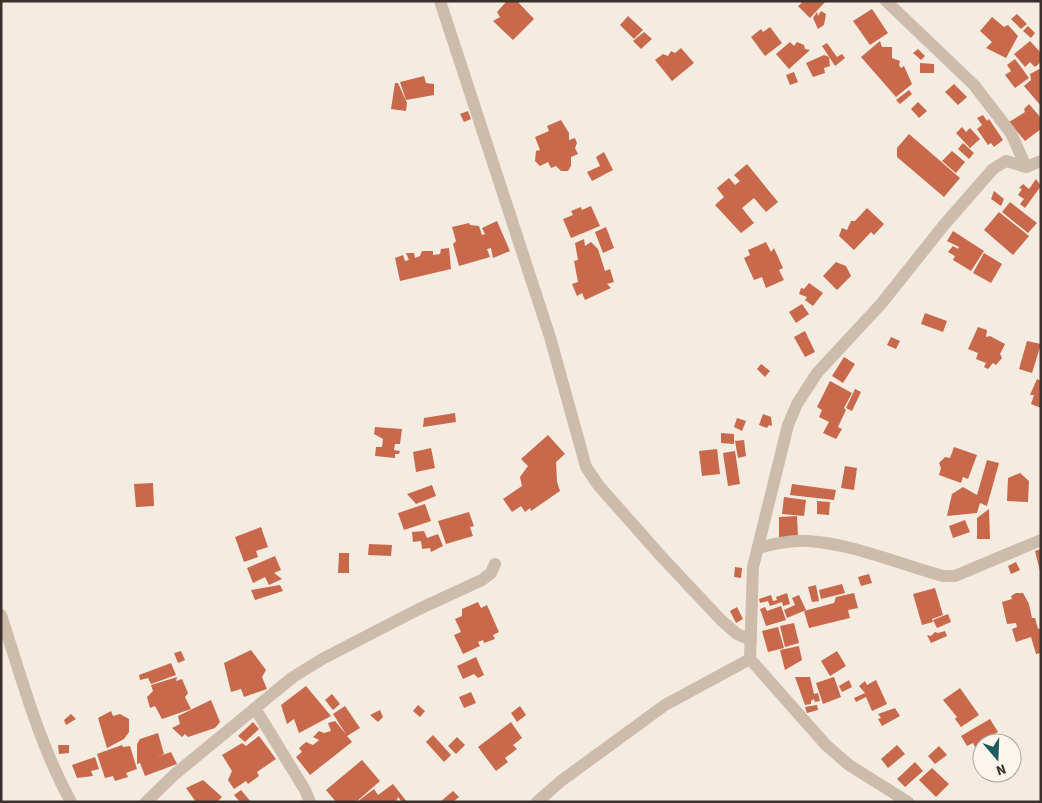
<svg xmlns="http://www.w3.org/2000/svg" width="1042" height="803" font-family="'Source Sans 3',sans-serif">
	<rect width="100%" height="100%" fill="#f4ebe1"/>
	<!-- building -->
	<g fill="#c8694b">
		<polygon points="512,1 517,1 534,19 513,40 493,21 500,17 497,12 506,2"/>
		<polygon points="799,1 826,1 810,18 798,6 802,3"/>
		<polygon points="872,9 888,33 870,45 853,21"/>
		<polygon points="821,11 826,14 824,25 818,29 813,18 817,12 818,16"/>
		<polygon points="1017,14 1027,24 1021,29 1011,19"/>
		<polygon points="628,16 643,30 634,39 620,25"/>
		<polygon points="992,17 1004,27 1008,25 1018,36 1006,58 986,48 992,42 980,31"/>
		<polygon points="1028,26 1035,33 1031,38 1023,31"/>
		<polygon points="770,27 782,43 765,56 751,37 761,29 763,32"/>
		<polygon points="644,32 652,39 641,49 633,41"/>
		<polygon points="880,41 882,47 892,47 892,58 900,61 899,65 901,68 904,66 912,84 896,97 861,57"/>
		<polygon points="1030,41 1041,53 1041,62 1035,67 1030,62 1025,67 1014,54"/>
		<polygon points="790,42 794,46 797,42 804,45 805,49 810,50 789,69 776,54"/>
		<polygon points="827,43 837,57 842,54 845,58 835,66 822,46"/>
		<polygon points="681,48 694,63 672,81 655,60 663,54 668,56 671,51 675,53"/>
		<polygon points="918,49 925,56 921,60 913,53"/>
		<polygon points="824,55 829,57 830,66 824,68 825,73 813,77 806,63"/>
		<polygon points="1015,59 1029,78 1015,88 1005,75 1011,71 1007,65"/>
		<polygon points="920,63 934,64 934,73 920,73"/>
		<polygon points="1041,68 1041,106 1024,86 1031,80 1030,74"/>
		<polygon points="794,72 798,82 790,85 786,75"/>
		<polygon points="424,76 426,83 434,84 434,95 406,100 400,82"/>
		<polygon points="395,83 398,83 407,103 406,111 391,109"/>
		<polygon points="954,84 967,97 958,105 945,92"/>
		<polygon points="909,90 912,94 900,104 896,100"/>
		<polygon points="918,102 927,111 919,118 911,109"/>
		<polygon points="1029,104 1041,118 1041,129 1025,141 1009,122 1025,112 1024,109"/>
		<polygon points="468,111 471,119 464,122 460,114"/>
		<polygon points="983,115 987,121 989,119 1003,140 994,147 991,143 988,145 977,129 982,125 977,118"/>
		<polygon points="561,120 569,133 569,140 575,138 577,143 575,148 578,154 571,157 571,166 568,171 561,171 556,166 551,168 548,162 540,166 535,161 536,151 540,150 535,137 549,131 547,126"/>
		<polygon points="962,127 966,132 970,128 980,139 970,148 956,133"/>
		<polygon points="909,134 960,178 944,197 897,157 897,148"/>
		<polygon points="963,143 974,153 969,159 958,149"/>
		<polygon points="952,151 965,162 956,173 942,161"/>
		<polygon points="604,152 613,170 592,181 587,172 600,166 596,157"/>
		<polygon points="747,164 778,202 766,212 754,198 742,208 754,223 741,233 715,205 724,197 717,188 729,178 735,185 740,181 734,175"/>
		<polygon points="1036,179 1041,186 1025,208 1020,204 1024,199 1018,195 1022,189 1019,188 1023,184 1029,189"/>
		<polygon points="994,191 1004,199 1001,206 991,199"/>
		<polygon points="1010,202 1037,223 1028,233 1002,212"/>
		<polygon points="591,206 600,226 571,238 563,219 573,215 571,211 581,207 582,210"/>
		<polygon points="867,208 884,224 874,235 871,232 854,250 839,236 842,228 847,230 851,221 855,221"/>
		<polygon points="999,212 1029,236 1013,255 984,230"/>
		<polygon points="497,221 510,251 493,258 491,248 487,249 490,257 459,266 453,244 456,241 452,227 469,223 470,225 479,226 482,235 485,234 482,228"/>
		<polygon points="606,227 614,248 603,253 595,232"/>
		<polygon points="953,231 984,251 971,271 953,260 955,256 948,252 953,246 958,249 959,247 947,241"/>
		<polygon points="584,239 585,246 591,242 598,249 605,271 610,269 614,282 607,284 611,288 585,300 582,293 577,296 572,284 578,282 574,261 578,260 575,243"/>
		<polygon points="766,242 771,252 774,248 783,268 779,270 784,280 766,288 762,277 754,280 744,258 750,255 748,250"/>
		<polygon points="449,248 451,269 400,281 395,258 403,255 405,261 409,260 406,253 414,253 415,258 420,256 422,251 433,251 433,255 440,254 441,249"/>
		<polygon points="984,253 1002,264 991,283 973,273"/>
		<polygon points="836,262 846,266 851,276 837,290 823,276"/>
		<polygon points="809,283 823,293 813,306 805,300 807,297 799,294 801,288 804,289"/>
		<polygon points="802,304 809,314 796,323 789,312"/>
		<polygon points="925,313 947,321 943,332 921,324"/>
		<polygon points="978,327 987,330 986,337 990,336 1005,344 1000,354 1002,358 996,365 993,363 988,369 984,367 986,363 976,359 978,353 968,349"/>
		<polygon points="805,331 815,352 805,357 794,337"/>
		<polygon points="891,337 900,341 896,349 887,345"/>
		<polygon points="1027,341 1041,344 1032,373 1019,369"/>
		<polygon points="844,357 855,364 843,383 832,376"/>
		<polygon points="761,364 770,371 765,377 757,369"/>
		<polygon points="1037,379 1041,381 1041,408 1031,404 1034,395 1030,395"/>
		<polygon points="830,381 852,393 844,408 846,410 838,427 842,429 836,439 823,433 829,422 819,417 822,410 817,407"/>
		<polygon points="855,389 861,392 852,411 846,408"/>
		<polygon points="455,413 456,422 423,427 424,418"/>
		<polygon points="763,414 771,417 772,426 769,425 767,428 759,425"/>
		<polygon points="737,418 746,421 742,431 734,427"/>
		<polygon points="375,427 402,429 400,444 395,444 394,450 400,451 399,454 395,454 395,458 375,456 376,447 382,447 383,439 374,434"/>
		<polygon points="721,433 734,434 734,444 721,443"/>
		<polygon points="548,435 565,454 556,462 557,482 560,491 531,511 530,508 525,512 521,506 512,512 503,499 522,486 520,477 528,466 521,459"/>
		<polygon points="744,440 746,456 738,458 735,441"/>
		<polygon points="954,447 977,455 968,479 963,477 961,483 939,475 941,468 939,463 945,457 950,458"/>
		<polygon points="431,448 435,468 416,472 413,452"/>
		<polygon points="717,449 720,474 702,476 699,451"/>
		<polygon points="735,451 740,484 728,486 723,453"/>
		<polygon points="987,460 999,463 987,506 980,503 977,513 947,516 952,494 963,487 977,495"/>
		<polygon points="845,466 857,468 854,490 841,488"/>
		<polygon points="1020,473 1029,481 1028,502 1007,501 1008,478"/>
		<polygon points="153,483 154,506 136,507 134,484"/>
		<polygon points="792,484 836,490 834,500 790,495"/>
		<polygon points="432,485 436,496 416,504 407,494"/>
		<polygon points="784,497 806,500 804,516 782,514"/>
		<polygon points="817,501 830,502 829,515 817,514"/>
		<polygon points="425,504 431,521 404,530 398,513"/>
		<polygon points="989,509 990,539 977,539 977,518"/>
		<polygon points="469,512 474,526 470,527 473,536 446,544 438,521"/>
		<polygon points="797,516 798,538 779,538 779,517"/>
		<polygon points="965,520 970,532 953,538 949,526"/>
		<polygon points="261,527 268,547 256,551 258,557 244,562 235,537"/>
		<polygon points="424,531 427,538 438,534 443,546 431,552 430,548 422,549 421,541 413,542 412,532"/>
		<polygon points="369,544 392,545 391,556 368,555"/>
		<polygon points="1041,549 1041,571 1040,571 1035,551"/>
		<polygon points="339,553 349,553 349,573 338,573"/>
		<polygon points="275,556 281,570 274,573 282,579 269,585 265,577 253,583 247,568"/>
		<polygon points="1016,562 1020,570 1011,574 1008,566"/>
		<polygon points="735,567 742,568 741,578 734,577"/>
		<polygon points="869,574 872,583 861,586 858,577"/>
		<polygon points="842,584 845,593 821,599 819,590"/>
		<polygon points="280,585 283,591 255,600 251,590"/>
		<polygon points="816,585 819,601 812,602 808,587"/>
		<polygon points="935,588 943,615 932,619 933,622 922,625 913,594"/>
		<polygon points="787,593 790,604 783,606 782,602 770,606 768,601 760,603 759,599 771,595 773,601 777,600 776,597"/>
		<polygon points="854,593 858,608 848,610 850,618 809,628 804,611 834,603 836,597"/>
		<polygon points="1016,593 1023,593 1029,604 1032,618 1035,618 1038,629 1041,628 1041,653 1036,654 1031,637 1016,642 1012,629 1017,627 1016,623 1007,624 1002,602 1012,599 1011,596"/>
		<polygon points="799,595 806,610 787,618 784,610 795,605 792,598"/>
		<polygon points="478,602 481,608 487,605 499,632 493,635 495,639 484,643 483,640 478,642 480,646 463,654 454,635 461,632 455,619 462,616 462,609"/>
		<polygon points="781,606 786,620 766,626 760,609 765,607 767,611"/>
		<polygon points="737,607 743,619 736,623 730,611"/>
		<polygon points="948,614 951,622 937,628 933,620"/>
		<polygon points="794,623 799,643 785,647 780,626"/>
		<polygon points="778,627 784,648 768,652 762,631"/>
		<polygon points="945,631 947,636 931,643 927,635 931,636 935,632 938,633"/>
		<polygon points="799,646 802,660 785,670 780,650"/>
		<polygon points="251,650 266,670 262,677 267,689 244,697 241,689 231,692 224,663"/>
		<polygon points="181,651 185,660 178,663 174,653"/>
		<polygon points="837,651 846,666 830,676 821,661"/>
		<polygon points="476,657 484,675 478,678 474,674 463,679 457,666"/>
		<polygon points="171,663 176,675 151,684 148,678 140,680 139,675"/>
		<polygon points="177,677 176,681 182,679 188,693 185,697 191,709 162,719 155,706 150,708 147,697 153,691 151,685"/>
		<polygon points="795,677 810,677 814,694 818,693 820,701 815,702 814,699 811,701 811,704 805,705"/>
		<polygon points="834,677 841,697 823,704 816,683"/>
		<polygon points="849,680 852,687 842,692 839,686"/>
		<polygon points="876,680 887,704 872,711 866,697 856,702 854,698 865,693 859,686 865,681 867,685"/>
		<polygon points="306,686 331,716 299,733 294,719 287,724 281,705"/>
		<polygon points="960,688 979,715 961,727 955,719 957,717 943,700"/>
		<polygon points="471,692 476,703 464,708 459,697"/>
		<polygon points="332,694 340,704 333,710 325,700"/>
		<polygon points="211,700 220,722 215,728 188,737 185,734 182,737 172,728 180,724 178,716"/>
		<polygon points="418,705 425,711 420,717 413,711"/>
		<polygon points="817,705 818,710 807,713 805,707"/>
		<polygon points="345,706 360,728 347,736 352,742 310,775 296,757 302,752 299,748 306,742 313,745 319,740 313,737 319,731 324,733 331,731 328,723 335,721 346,734 333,714"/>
		<polygon points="520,706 526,715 517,722 511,713"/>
		<polygon points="895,708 900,716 882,726 878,719 881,718 878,714"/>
		<polygon points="380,710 383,717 378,722 370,715"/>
		<polygon points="111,711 113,716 120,714 129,719 129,732 124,739 107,748 98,718"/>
		<polygon points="71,714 76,719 66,725 64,720"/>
		<polygon points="990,719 998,732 992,735 995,740 982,743 982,748 977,751 973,743 967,746 961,736"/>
		<polygon points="253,722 259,729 245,742 238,736"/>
		<polygon points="511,722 522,738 513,745 517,749 505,758 508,762 496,771 478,747"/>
		<polygon points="158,733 164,754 157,757 171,752 177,764 145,776 140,763 137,764 137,744 140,739"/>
		<polygon points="433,735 451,755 444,762 426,742"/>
		<polygon points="259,736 276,759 257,772 259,776 248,784 246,781 234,789 228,780 232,771 222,755 242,743 246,746"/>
		<polygon points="457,737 465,745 456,754 448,746"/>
		<polygon points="58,745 69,745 69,753 59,754"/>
		<polygon points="122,745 123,747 130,746 137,769 126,773 128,777 115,781 113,776 105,778 97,754"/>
		<polygon points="897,745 905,754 888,768 881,759"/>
		<polygon points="939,746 947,755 935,764 928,756"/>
		<polygon points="95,757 99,769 91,771 93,776 77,778 72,765"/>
		<polygon points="362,760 380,781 356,802 336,802 326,790"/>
		<polygon points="915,762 923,771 905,787 897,779"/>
		<polygon points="932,768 949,784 936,797 919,780"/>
		<polygon points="203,780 222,797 217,802 196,802 186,788"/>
		<polygon points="393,784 407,802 402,802 398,797 396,802 357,802 374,789 378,795"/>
		<polygon points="241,790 251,802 240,802 234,795"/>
		<polygon points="453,791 459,797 453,802 440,802"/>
	</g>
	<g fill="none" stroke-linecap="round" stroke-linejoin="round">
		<!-- minor -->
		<g stroke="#cdbbac" stroke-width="12">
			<polyline points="440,1 550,337 586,467 599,486 660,555 721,620 737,634 751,640"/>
			<polyline points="886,1 974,85 1011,133 1026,167"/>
			<path d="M758 548C774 544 790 540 808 541 854 544 899 564 943 576H955L1041 540"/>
			<path d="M1 615C22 679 39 744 71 802"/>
			<polyline points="255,708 305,790 310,802"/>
			<polyline points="146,802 175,774 293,677 324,658 419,609 482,580 491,573 495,564"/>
			<polyline points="537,802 561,781 665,705 750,659"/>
			<polyline points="908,802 849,765 826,745 750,659 753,567 788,425 797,404 817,373 881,304 944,225 993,169 1006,161 1026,167 1041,161"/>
		</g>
	</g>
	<!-- border -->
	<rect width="1042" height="803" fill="none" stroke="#3b302b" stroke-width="5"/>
	<!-- north arrow -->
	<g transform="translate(997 758) rotate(161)"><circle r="24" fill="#fbf5ee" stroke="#aea6a0"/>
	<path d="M0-4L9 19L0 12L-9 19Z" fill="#1f5a5e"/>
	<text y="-8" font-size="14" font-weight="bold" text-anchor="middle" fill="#3b302b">N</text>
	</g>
</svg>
